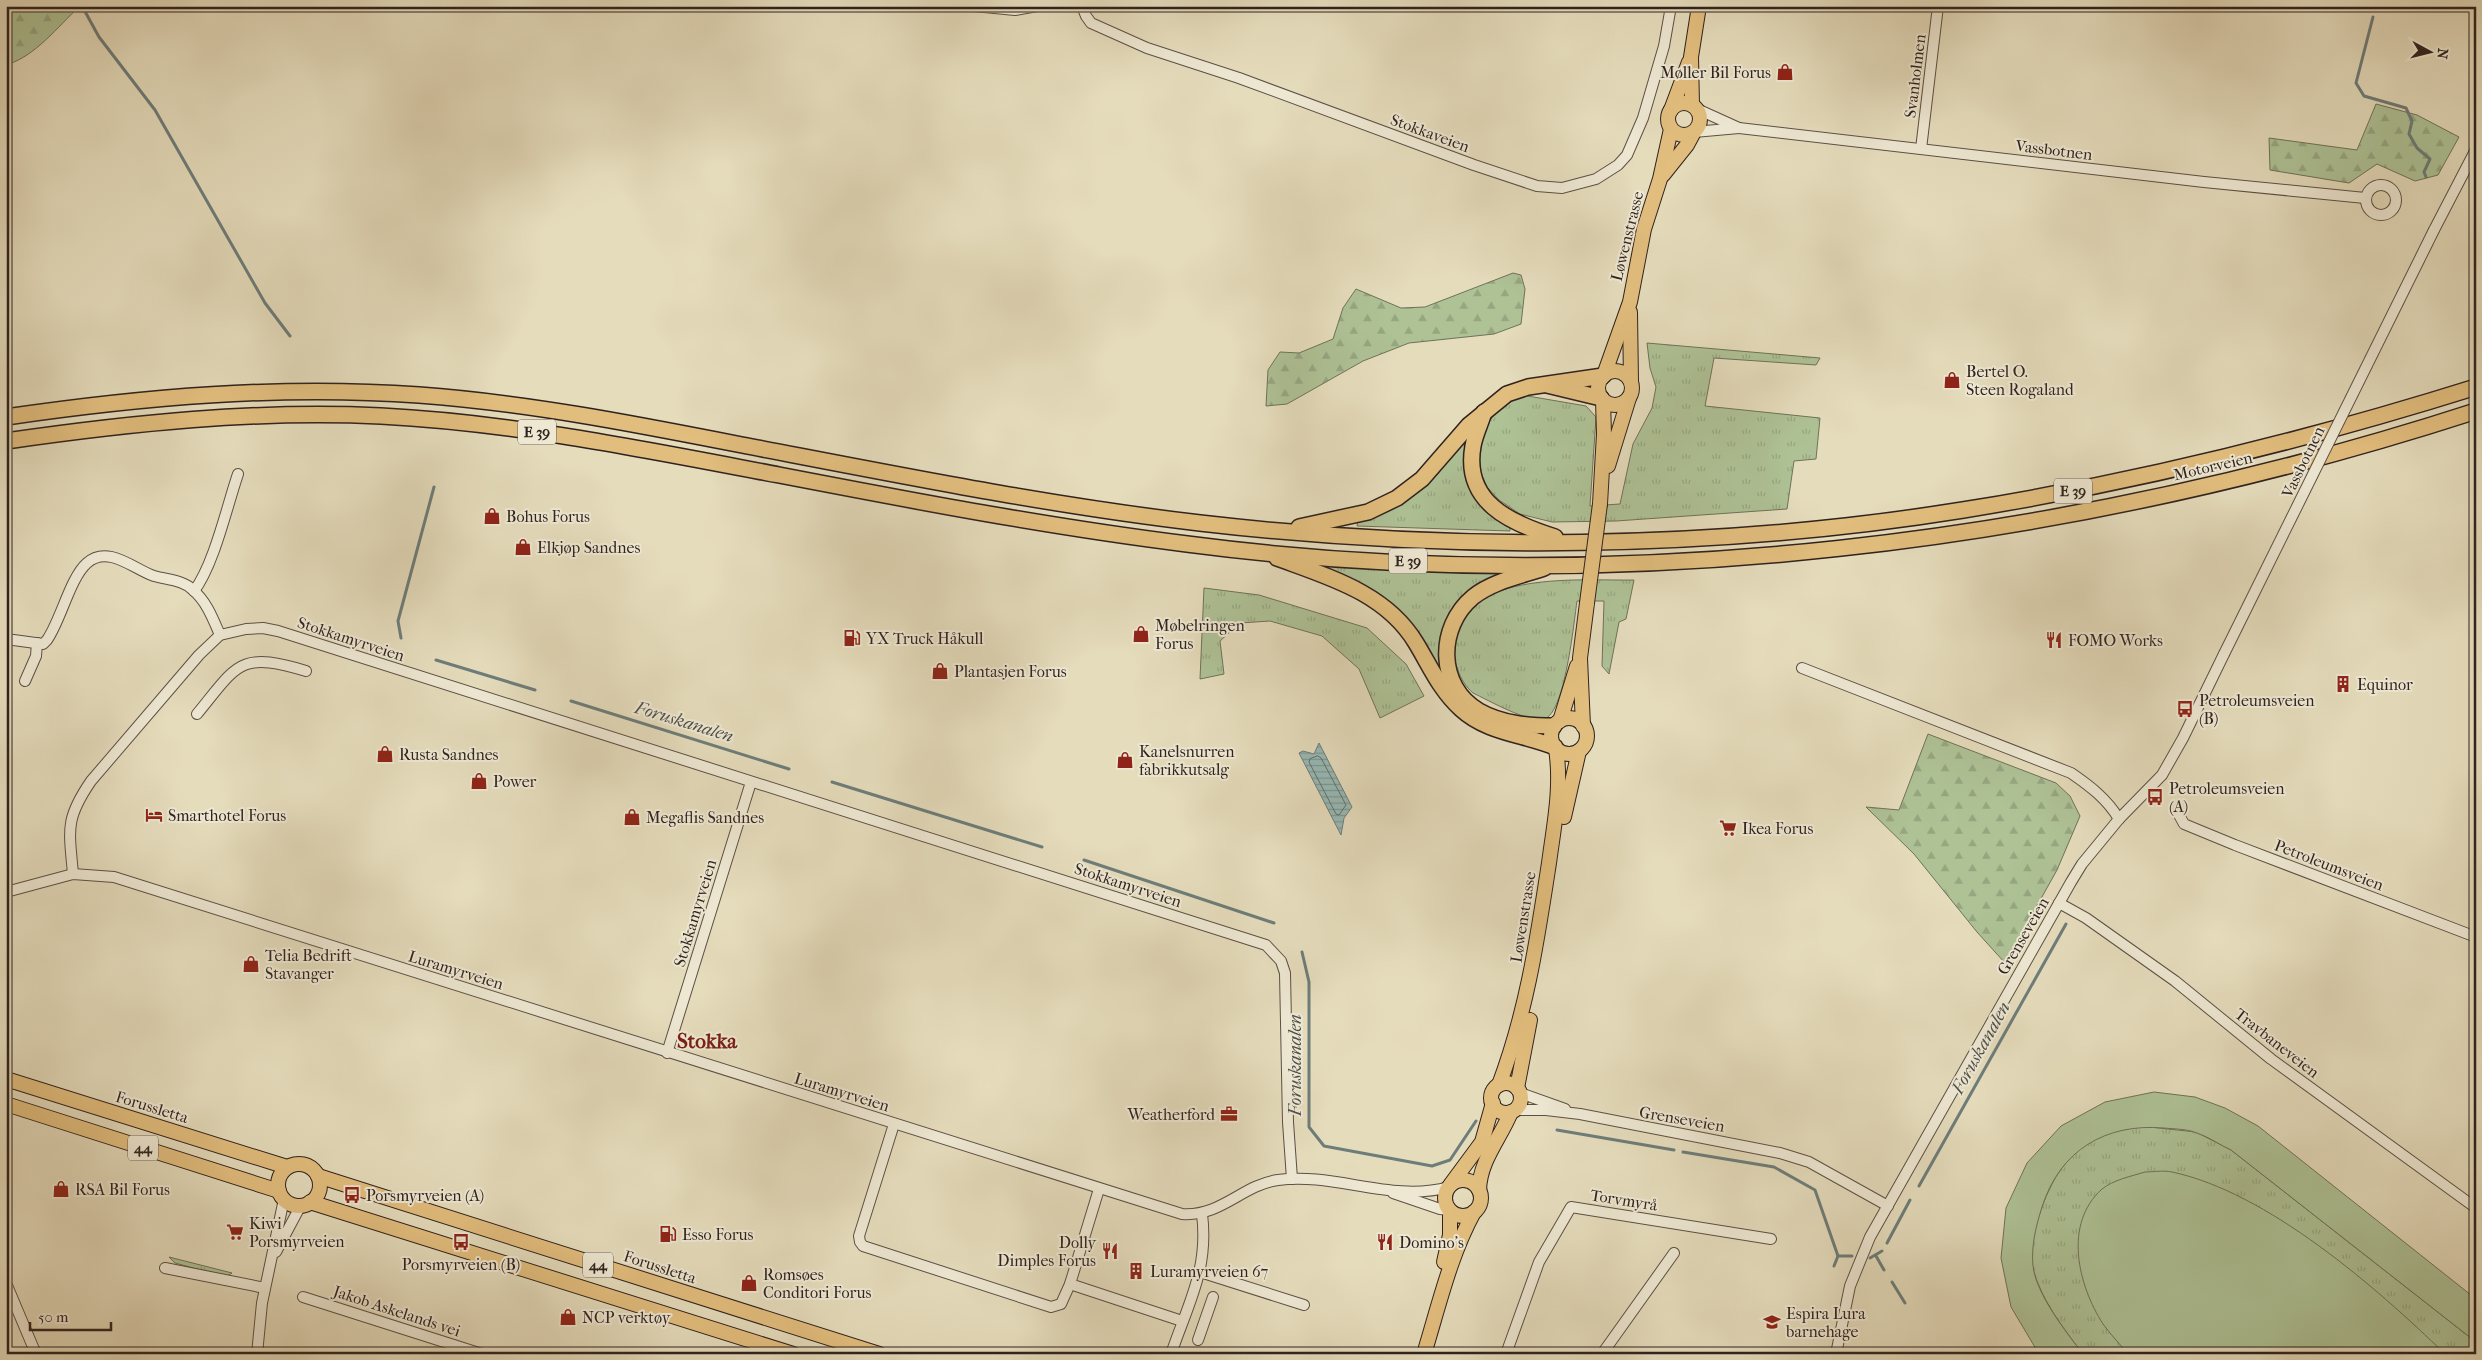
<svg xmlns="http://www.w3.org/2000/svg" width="2482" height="1360" font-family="'IM FELL French Canon',serif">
	<defs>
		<pattern id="grass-tufts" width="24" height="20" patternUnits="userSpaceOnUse" patternTransform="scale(1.25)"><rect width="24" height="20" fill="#aec296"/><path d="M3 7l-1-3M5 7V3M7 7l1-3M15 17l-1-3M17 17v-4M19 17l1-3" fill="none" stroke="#96a681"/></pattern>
		<pattern id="forest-firs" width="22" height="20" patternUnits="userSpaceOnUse" patternTransform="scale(1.25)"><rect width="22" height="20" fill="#aec296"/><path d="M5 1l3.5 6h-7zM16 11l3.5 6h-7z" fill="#96a681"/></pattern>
		<pattern id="water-rules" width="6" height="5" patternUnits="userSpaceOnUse" patternTransform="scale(1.25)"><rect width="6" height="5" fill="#97bab7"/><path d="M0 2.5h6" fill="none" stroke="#7c9794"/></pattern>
	</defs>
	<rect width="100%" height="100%" fill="#e5dcbc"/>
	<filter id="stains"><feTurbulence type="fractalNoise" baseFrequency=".004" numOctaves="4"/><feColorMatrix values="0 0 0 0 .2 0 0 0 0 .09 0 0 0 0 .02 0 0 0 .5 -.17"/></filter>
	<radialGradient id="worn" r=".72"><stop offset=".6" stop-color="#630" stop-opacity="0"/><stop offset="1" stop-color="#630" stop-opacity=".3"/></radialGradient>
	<!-- grass -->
	<g fill="url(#grass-tufts)" stroke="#6e725a">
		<polygon points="1647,343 1820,358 1816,365 1714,358 1705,406 1820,418 1816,459 1794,461 1787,509 1616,521 1552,522 1520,514 1499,500 1487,487 1481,473 1479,457 1485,428 1497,410 1522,395 1586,406 1596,417 1590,506 1620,504 1633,444 1652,408 1656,387 1650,368"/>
		<polygon points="1464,438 1470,439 1467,456 1510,526 1510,531 1357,526 1358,520 1394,508 1437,475"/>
		<path d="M1328 565 1506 572C1474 583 1444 607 1441 643 1440 650 1443 659 1443 667L1440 669C1408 619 1386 593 1329 570Z"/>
		<path d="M1634 580 1626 619 1619 622 1609 674 1602 666 1604 601H1577C1574 621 1565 714 1544 719 1528 723 1488 700 1473 693 1459 681 1452 659 1454 641 1465 569 1581 581 1634 580Z"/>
		<polygon points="1204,588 1259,595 1367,628 1406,664 1424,696 1380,718 1359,669 1322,636 1270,621 1240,623 1220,641 1224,674 1200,679"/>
		<path d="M2140 1126 2196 1132 2231 1150 2476 1342V1354H2083C2063 1328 2042 1301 2033 1269 2029 1253 2034 1231 2039 1216 2050 1181 2069 1147 2106 1134 2117 1130 2129 1129 2140 1126Z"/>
		<polygon points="169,1257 232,1273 226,1277 175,1263"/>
	</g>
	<!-- forest -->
	<g fill="url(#forest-firs)" stroke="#6e725a">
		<path d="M6 6H80C57 27 36 56 6 65Z"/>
		<polygon points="2376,104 2417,115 2459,137 2438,175 2415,181 2377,164 2349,183 2270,170 2269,138 2357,150"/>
		<polygon points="1513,273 1521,275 1525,289 1521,324 1494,334 1409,343 1363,361 1287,404 1266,406 1268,370 1280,352 1299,353 1333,339 1343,308 1356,289 1401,308 1425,307"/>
		<polygon points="1928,734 2056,783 2070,796 2080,816 2057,870 2005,963 1977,932 1914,854 1866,807 1899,810"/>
	</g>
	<!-- pitch -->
	<g fill="#aec296" stroke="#6e725a">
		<path d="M2154 1092 2195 1097 2225 1108 2258 1126 2476 1299V1342L2231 1150C2220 1145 2209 1137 2197 1133 2188 1129 2174 1129 2164 1128 2106 1123 2060 1150 2042 1207 2036 1226 2031 1246 2033 1266 2036 1294 2066 1332 2083 1354H2039L2011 1307 2001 1258 2006 1208 2027 1163 2061 1126 2105 1102Z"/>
		<path d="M2145 1172C2153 1172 2163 1170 2172 1172 2267 1192 2376 1287 2445 1354H2128C2120 1344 2110 1334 2103 1324 2078 1285 2063 1224 2102 1189 2113 1180 2132 1176 2145 1172Z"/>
	</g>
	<!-- water -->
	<polygon fill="url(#water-rules)" stroke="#6d7d7a" points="1319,743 1352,807 1344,818 1341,835 1299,753 1303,751 1314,754"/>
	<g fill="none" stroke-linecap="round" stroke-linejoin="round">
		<!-- shore -->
		<polygon stroke="#636e6a" stroke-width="1" points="1318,756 1321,758 1346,805 1339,815 1336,814 1309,762 1310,759"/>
		<!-- stream -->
		<g stroke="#6d7d7a" stroke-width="3">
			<polyline points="82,6 99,37 155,110 265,303 290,336"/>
			<polyline points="2373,17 2356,83 2364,96 2406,108 2412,121 2409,134 2417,148 2430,159 2424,172 2426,177"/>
			<polyline points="2472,184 2476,178"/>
			<polyline points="401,638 398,621 434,487"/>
			<polyline points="436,660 535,690"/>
			<polyline points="571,701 789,769"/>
			<polyline points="832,782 1042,847"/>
			<polyline points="1084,860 1274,923"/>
			<polyline points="1302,952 1309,982 1309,1127 1324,1146 1432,1166 1450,1160 1476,1121"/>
			<polyline points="1557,1130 1674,1150"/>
			<polyline points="1683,1152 1774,1167 1815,1190 1838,1256"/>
			<polyline points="1919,1186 2066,924"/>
			<polyline points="1887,1243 1910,1200"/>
			<polyline points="1876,1256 1884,1270"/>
			<polyline points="1870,1258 1882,1251"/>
			<polyline points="1834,1266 1838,1256 1852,1256"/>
			<polyline points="1892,1282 1905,1303"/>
		</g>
		<!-- minor casing -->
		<g stroke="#5c5046" stroke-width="12">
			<g id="minor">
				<polyline points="974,6 1015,10 1037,6"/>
				<polyline points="1082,6 1086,16 1091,23 1147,48 1239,78 1474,165 1537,186 1562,188 1596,179 1618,165 1627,155 1643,118 1664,46 1671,6"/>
				<polyline points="1739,128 2204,182 2365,198"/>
				<polyline points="1694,132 1739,128 1697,109"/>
				<polyline points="1921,149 1938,6"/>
				<circle cx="2381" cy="200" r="15"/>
				<polyline points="2434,230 2476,149"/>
				<path d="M194 591C214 565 227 506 238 474"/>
				<path d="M6 639 43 644 47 640C61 620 70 578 87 563 108 544 135 570 154 576 168 580 183 580 193 590 207 602 213 619 220 635"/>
				<path d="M1802 668 2071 773C2090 786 2107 799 2119 819"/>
				<polyline points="25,681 36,656 37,643"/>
				<path d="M197 714C238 664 239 651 306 671"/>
				<polyline points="2178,813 2184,824 2235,845 2476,937"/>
				<path d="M73 874C69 829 65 819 91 781L199 655 220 635 246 629 263 628 278 631 1266 945 1281 961 1285 973 1288 1122 1292 1179"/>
				<path d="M6 892 73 874 114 877 1182 1214C1221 1217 1242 1185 1278 1180 1334 1172 1392 1203 1449 1187"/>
				<polyline points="2059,903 2086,918 2175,981 2271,1059 2476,1208"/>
				<polyline points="667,1053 751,782"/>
				<polyline points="1520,1093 1565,1109"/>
				<polyline points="1516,1110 1546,1110 1580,1114 1780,1153 1809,1162 1888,1206"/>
				<polyline points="894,1124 859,1236 860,1242 863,1246 1051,1307 1061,1304 1070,1284"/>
				<polyline points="1099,1189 1070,1284 1182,1321"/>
				<polyline points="1393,1193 1440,1209 1449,1210"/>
				<polyline points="276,1252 301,1205"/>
				<polyline points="165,1268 265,1288"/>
				<polyline points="1200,1272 1304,1305"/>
				<polyline points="6,1283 36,1354"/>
				<polyline points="303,1297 482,1354"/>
				<polyline points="1198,1340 1213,1297"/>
				<polyline points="754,1341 759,1354"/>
				<polyline points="257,1354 262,1303 284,1199"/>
				<path d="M1171 1354C1188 1304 1209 1269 1202 1214"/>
				<polyline points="1506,1354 1539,1262 1571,1207 1771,1239"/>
				<polyline points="1602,1354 1674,1253"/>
				<polyline points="1836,1354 1850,1286 1870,1237 2071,882 2082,864 2119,819 2162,775 2183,738 2224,654"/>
			</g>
		</g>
		<!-- major casing -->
		<g stroke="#2f221e" stroke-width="16">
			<g id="major">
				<circle cx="1684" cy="119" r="16"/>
				<polyline points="1692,105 1691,57 1699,6"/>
				<polyline points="1671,110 1689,62"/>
				<polyline points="1663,175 1687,145 1694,132"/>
				<polyline points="1630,312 1631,382"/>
				<circle cx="1615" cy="388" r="17"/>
				<polyline points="1604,375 1630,302 1644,229 1660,179 1671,129"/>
				<polyline points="1608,466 1629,398"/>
				<polyline points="1600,504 1604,434 1603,400"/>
				<circle cx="1569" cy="736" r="18"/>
				<polyline points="1560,721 1577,666"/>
				<polyline points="1583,726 1580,658 1587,603"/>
				<polyline points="1564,817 1579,751"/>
				<polyline points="6,1079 287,1167"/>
				<circle cx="1506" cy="1098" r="15"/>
				<path d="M1499 1085C1527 1010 1537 941 1549 863 1554 825 1562 787 1556 749"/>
				<polyline points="1517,1088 1530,1020"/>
				<polyline points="6,1104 279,1191"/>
				<circle cx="299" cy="1185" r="21"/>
				<polyline points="318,1176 879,1354"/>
				<circle cx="1463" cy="1198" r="18"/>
				<polyline points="1451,1184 1482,1142 1493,1103"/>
				<path d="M1479 1190C1480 1160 1500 1139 1511 1112"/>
				<polyline points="310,1202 793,1354"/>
				<polyline points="1444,1262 1450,1235 1450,1211"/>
				<path d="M1424 1354C1439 1305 1450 1256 1474 1212"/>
			</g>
		</g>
		<!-- highway casing -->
		<g stroke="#2f221e" stroke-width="18">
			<g id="highway">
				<polyline points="1547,385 1601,398"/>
				<path d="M1484 412C1481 423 1475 434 1473 446 1463 502 1510 523 1555 537"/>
				<path d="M6 417C143 397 281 385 419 395 528 403 635 424 742 445 894 474 1046 505 1200 523 1450 552 1714 550 1963 510 2138 482 2307 440 2476 387"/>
				<path d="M6 441C131 423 255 410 381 416 516 423 647 450 779 475 914 501 1050 527 1187 544 1616 600 2066 544 2476 411"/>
				<polyline points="1299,527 1368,512 1397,498 1422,479 1469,425 1507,394 1528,387 1603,376"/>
				<path d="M1277 558C1329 577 1386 593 1416 643 1430 666 1440 690 1461 709 1487 733 1523 734 1555 747"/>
				<path d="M1544 568C1521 576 1493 581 1473 597 1437 627 1437 687 1479 711 1502 724 1529 726 1554 726"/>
			</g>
		</g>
		<!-- minor -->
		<use href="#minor" stroke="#eee8d3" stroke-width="10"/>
		<!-- major -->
		<use href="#major" stroke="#e2be7e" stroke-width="14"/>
		<!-- highway -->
		<use href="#highway" stroke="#e2be7e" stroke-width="15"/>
		<!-- minor-bridge casing -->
		<g stroke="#5c5046" stroke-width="12" stroke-linecap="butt">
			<polyline id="minor-bridge" points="2224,654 2434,230"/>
		</g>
		<!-- major-bridge casing -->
		<g stroke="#2f221e" stroke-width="16" stroke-linecap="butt">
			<polyline id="major-bridge" points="1587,603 1600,504"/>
		</g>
		<!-- minor-bridge -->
		<use href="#minor-bridge" stroke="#eee8d3" stroke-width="10"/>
		<!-- major-bridge -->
		<use href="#major-bridge" stroke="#e2be7e" stroke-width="14"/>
	</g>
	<!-- icons -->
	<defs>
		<g id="shop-bare" transform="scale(1.35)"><path d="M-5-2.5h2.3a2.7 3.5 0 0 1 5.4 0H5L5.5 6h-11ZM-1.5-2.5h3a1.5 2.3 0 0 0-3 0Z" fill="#8f2418" stroke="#eee8d3" stroke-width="2.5" paint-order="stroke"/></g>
		<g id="fuel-bare" transform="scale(1.35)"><path d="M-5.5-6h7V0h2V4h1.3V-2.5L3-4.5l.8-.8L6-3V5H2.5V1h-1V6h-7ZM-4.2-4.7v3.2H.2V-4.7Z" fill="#8f2418" stroke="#eee8d3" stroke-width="2.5" paint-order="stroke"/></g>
		<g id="restaurant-bare" transform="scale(1.35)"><path d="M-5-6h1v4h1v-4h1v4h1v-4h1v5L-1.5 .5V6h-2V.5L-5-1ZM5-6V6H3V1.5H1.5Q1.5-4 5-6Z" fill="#8f2418" stroke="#eee8d3" stroke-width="2.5" paint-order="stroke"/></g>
		<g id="building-bare" transform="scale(1.35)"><path d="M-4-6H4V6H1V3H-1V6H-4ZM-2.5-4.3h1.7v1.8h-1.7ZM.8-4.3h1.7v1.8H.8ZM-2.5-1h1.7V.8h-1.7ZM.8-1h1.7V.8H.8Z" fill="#8f2418" stroke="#eee8d3" stroke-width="2.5" paint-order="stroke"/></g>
		<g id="bus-bare" transform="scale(1.35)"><path d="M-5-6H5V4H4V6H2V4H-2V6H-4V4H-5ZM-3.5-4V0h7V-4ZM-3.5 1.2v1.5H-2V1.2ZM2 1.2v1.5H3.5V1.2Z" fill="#8f2418" stroke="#eee8d3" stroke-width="2.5" paint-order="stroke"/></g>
		<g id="hotel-bare" transform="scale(1.35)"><path d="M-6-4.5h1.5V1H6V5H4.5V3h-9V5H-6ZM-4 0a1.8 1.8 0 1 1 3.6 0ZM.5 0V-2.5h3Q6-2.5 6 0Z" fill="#8f2418" stroke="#eee8d3" stroke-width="2.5" paint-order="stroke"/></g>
		<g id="supermarket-bare" transform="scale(1.35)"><path d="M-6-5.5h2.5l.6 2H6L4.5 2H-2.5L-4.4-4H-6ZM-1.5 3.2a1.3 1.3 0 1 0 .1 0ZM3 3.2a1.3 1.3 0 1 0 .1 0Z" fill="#8f2418" stroke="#eee8d3" stroke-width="2.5" paint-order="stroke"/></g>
		<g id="office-bare" transform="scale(1.35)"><path d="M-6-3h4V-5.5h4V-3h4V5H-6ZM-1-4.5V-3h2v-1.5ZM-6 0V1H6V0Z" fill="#8f2418" stroke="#eee8d3" stroke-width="2.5" paint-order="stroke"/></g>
		<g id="school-bare" transform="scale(1.35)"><path d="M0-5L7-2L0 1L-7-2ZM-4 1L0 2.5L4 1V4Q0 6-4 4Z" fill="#8f2418" stroke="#eee8d3" stroke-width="2.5" paint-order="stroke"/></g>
	</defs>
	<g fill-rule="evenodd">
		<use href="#shop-bare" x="1785" y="72"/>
		<use href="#shop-bare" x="1952" y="380"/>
		<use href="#shop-bare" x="492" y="516"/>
		<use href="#shop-bare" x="523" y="547"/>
		<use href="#shop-bare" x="1141" y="634"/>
		<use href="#fuel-bare" x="852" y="638"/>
		<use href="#restaurant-bare" x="2054" y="640"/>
		<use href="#shop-bare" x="940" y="671"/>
		<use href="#building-bare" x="2343" y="684"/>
		<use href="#bus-bare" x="2185" y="709"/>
		<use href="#shop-bare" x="385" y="754"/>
		<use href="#shop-bare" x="1125" y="760"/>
		<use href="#shop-bare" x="479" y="781"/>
		<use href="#bus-bare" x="2155" y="797"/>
		<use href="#hotel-bare" x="154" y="815"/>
		<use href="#shop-bare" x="632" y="817"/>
		<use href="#supermarket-bare" x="1728" y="828"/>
		<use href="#shop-bare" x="251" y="964"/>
		<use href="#office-bare" x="1229" y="1114"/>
		<use href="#shop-bare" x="61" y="1189"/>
		<use href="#bus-bare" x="352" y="1195"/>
		<use href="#supermarket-bare" x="235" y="1232"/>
		<use href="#fuel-bare" x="668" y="1234"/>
		<use href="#bus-bare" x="461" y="1242"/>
		<use href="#restaurant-bare" x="1385" y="1242"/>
		<use href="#restaurant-bare" x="1110" y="1251"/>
		<use href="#building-bare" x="1136" y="1271"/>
		<use href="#shop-bare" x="749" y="1283"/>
		<use href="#shop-bare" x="568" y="1317"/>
		<use href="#school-bare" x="1772" y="1322"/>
	</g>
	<g text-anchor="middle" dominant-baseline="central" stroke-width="4" stroke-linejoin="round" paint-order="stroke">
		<!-- shield labels -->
		<g fill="#eee8d3" stroke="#685d54" stroke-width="1">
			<rect x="518" y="419.5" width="38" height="25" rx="4"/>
			<rect x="2054" y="478.5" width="38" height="25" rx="4"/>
			<rect x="1389" y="548.5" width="38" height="25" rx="4"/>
			<rect x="128" y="1135.5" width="30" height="25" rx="4"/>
			<rect x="583" y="1252.5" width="30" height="25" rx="4"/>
		</g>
		<g font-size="15" font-weight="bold" fill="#2f221e">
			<text x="537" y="432">E 39</text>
			<text x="2073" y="491">E 39</text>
			<text x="1408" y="561">E 39</text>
			<text x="143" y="1148">44</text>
			<text x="598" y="1265">44</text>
		</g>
		<!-- poi labels -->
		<g font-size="16" fill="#2f221e" stroke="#eee8d3" text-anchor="start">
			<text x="1771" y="72" text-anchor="end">Møller Bil Forus</text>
			<text x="1966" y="371">Bertel O.<tspan x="1966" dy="18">Steen Rogaland</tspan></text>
			<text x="506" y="516">Bohus Forus</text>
			<text x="537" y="547">Elkjøp Sandnes</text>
			<text x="1155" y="625">Møbelringen<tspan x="1155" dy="18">Forus</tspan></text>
			<text x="866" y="638">YX Truck Håkull</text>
			<text x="2068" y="640">FOMO Works</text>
			<text x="954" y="671">Plantasjen Forus</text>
			<text x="2357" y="684">Equinor</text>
			<text x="2199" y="700">Petroleumsveien<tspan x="2199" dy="18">(B)</tspan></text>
			<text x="1139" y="751">Kanelsnurren<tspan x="1139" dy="18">fabrikkutsalg</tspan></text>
			<text x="399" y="754">Rusta Sandnes</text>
			<text x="493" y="781">Power</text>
			<text x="2169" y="788">Petroleumsveien<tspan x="2169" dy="18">(A)</tspan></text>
			<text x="168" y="815">Smarthotel Forus</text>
			<text x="646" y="817">Megaflis Sandnes</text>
			<text x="1742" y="828">Ikea Forus</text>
			<text x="265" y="955">Telia Bedrift<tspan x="265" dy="18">Stavanger</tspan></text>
			<text x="1215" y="1114" text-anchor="end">Weatherford</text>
			<text x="75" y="1189">RSA Bil Forus</text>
			<text x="366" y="1195">Porsmyrveien (A)</text>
			<text x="249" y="1223">Kiwi<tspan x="249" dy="18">Porsmyrveien</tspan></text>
			<text x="682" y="1234">Esso Forus</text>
			<text x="1096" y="1242" text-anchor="end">Dolly<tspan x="1096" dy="18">Dimples Forus</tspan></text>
			<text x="1399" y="1242">Domino's</text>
			<text x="461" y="1264" text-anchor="middle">Porsmyrveien (B)</text>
			<text x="1150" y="1271">Luramyrveien 67</text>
			<text x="763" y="1274">Romsøes<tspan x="763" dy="18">Conditori Forus</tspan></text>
			<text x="1786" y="1313">Espira Lura<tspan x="1786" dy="18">barnehage</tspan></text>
			<text x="582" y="1317">NCP verktøy</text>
		</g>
		<!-- street labels -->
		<g font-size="16" fill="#2f221e" stroke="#eee8d3">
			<text transform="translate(1915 76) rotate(-83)">Svanholmen</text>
			<text transform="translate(1430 133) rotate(20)">Stokkaveien</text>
			<text transform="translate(2054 150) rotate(7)">Vassbotnen</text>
			<text transform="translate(1627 236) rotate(-76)">Løwenstrasse</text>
			<text transform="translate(2303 462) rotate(-64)">Vassbotnen</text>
			<text transform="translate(2213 466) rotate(-13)">Motorveien</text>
			<text transform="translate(351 639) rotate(18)">Stokkamyrveien</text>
			<text transform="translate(2329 865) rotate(21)">Petroleumsveien</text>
			<text transform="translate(1128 885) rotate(18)">Stokkamyrveien</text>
			<text transform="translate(695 913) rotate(-73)">Stokkamyrveien</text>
			<text transform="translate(1523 917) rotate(-81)">Løwenstrasse</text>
			<text transform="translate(2023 936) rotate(-60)">Grenseveien</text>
			<text transform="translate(456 970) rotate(17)">Luramyrveien</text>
			<text transform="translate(2277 1043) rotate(38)">Travbaneveien</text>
			<text transform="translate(842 1092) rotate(17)">Luramyrveien</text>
			<text transform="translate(152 1107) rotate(17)">Forussletta</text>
			<text transform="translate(1682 1119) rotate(10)">Grenseveien</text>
			<text transform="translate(1624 1200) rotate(9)">Torvmyrå</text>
			<text transform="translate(660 1267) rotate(18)">Forussletta</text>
			<text transform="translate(397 1311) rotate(18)">Jakob Askelands vei</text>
		</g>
		<!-- water labels -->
		<g font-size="18" font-style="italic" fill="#4e504c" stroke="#eee8d3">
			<text transform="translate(684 722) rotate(17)">Foruskanalen</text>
			<text transform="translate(1981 1048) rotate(-61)">Foruskanalen</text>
			<text transform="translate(1295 1065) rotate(-90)">Foruskanalen</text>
		</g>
		<!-- district labels -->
		<g font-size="21" font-weight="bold" fill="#7a1f14" stroke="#eee8d3">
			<text x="707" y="1041">Stokka</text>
		</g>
	</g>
	<!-- margin -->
	<rect width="2482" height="1360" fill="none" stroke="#e5dcbc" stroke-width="25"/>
	<rect x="8" y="8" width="2467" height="1345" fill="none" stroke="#2f221e" stroke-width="2.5"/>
	<rect x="12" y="12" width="2457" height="1335" fill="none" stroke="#2f221e"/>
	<!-- north arrow -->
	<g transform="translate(2430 52) rotate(97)" stroke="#eee8d3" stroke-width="4" paint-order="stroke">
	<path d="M0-4L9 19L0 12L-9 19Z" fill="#2f221e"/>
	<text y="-8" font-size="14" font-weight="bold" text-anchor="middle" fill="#2f221e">N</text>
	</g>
	<!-- scale -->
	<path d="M30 1322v8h81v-8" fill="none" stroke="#2f221e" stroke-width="2.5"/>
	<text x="38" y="1322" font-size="15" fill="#2f221e" stroke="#eee8d3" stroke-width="4" paint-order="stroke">50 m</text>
	<rect width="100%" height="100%" filter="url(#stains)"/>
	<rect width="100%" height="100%" fill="url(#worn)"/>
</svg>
